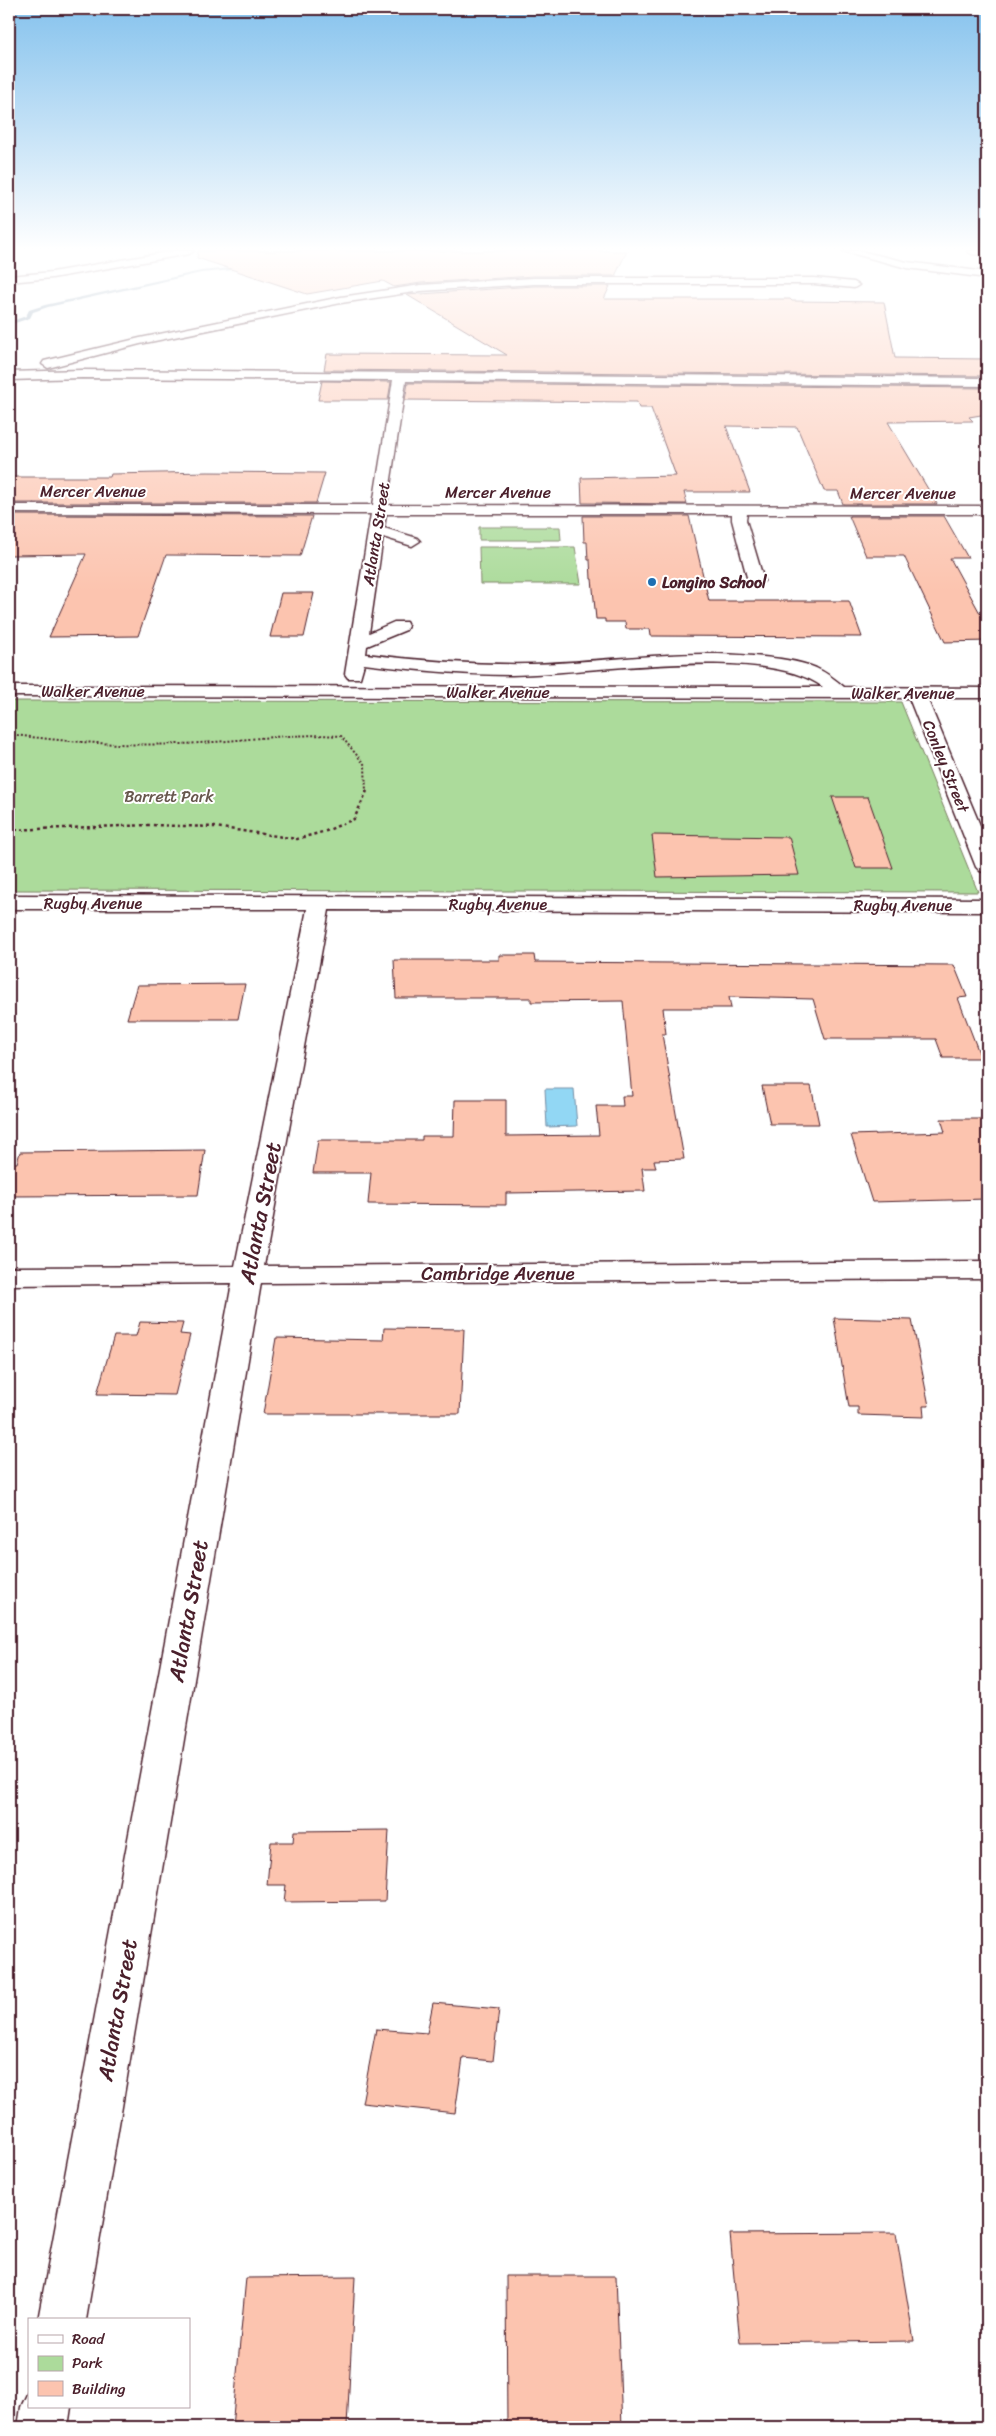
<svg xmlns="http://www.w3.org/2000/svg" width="996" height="2436" font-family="Sriracha,sans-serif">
	<rect width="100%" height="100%" fill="#fff"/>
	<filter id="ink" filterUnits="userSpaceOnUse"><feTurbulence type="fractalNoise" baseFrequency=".02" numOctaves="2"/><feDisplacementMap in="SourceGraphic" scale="10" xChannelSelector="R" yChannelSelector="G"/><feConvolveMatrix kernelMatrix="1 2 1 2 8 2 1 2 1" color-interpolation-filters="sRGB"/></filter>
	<g filter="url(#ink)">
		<!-- green -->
		<g fill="#acdb9b" stroke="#7b7d63">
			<polygon points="479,527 560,527 561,540 479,540"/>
			<polygon points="479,547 575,547 581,584 480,584"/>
			<polygon points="9,701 901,702 978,892 9,890"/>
		</g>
		<!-- water -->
		<polygon fill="#92d7f4" stroke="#758da4" points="545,1089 574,1089 577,1126 547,1127"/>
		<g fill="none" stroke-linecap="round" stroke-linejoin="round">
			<!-- stream -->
			<polygon fill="#758da4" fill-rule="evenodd" points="231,268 233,270 201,273 48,307 33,312 30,318 9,325 9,322 26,316 29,310 45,305 201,271"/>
		</g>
		<!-- building -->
		<g fill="#fcc4af" stroke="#4a1f2b">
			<polygon points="198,251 627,251 615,276 534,276 421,283 394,287 383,281 307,294 197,258"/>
			<polygon points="534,286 610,286 604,299 790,299 792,301 884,302 895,358 987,359 987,376 324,370 327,354 507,355 407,295"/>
			<polygon points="322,381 391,382 388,400 318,400"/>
			<polygon points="408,383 987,388 987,414 969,417 973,421 888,422 937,504 843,504 838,491 824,491 797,427 726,426 750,492 684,492 687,504 582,503 581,478 676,476 651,408 639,408 637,402 405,400"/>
			<polygon points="207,472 325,473 316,503 9,503 9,477 110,477 111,474"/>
			<polygon points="9,515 312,516 300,556 166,555 138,636 49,637 86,554 9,555"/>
			<polygon points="583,516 689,516 709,601 849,601 862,637 651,636 650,629 626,629 625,622 605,622 605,619 596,619 592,579 591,579 590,560 588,560 587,542 584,542"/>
			<polygon points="849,516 944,516 968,558 950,558 987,626 987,641 945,642 904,556 866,556"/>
			<polygon points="281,593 314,593 304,637 270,637"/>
			<polygon points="832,797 868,797 893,868 856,868"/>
			<polygon points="652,835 789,837 799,875 657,877"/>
			<polygon points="499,955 534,955 535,962 954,965 967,997 958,998 981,1058 943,1058 936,1039 825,1039 813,999 729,997 731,1008 663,1008 666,1034 662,1034 684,1159 654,1160 656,1168 642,1168 645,1191 506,1193 506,1205 368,1204 371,1173 313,1173 318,1140 422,1140 422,1136 454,1136 455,1100 506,1100 506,1136 599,1135 596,1106 623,1106 622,1096 632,1096 623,1001 531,1002 531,998 396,998 394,960 499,960"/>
			<polygon points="245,984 238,1019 127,1019 137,985"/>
			<polygon points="762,1086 811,1086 819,1124 770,1124"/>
			<polygon points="941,1119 987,1119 987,1199 872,1202 851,1135 945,1132"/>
			<polygon points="205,1150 198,1195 9,1196 9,1163 17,1163 20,1152"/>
			<polygon points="834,1318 912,1320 929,1406 923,1406 924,1417 858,1415 858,1407 849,1407"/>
			<polygon points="140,1322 183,1323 180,1334 190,1335 175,1395 97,1394 114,1336 136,1336"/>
			<polygon points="384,1328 464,1329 460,1414 263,1414 276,1338 383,1340"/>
			<polygon points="389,1830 385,1901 284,1902 286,1885 267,1885 271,1842 293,1842 294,1831"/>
			<polygon points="433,2003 499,2009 493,2061 463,2058 455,2113 362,2103 376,2029 427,2033"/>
			<polygon points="896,2233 914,2341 740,2343 730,2234"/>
			<polygon points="506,2276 616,2276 622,2427 507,2427"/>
			<polygon points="355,2277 347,2427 232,2427 246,2278"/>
		</g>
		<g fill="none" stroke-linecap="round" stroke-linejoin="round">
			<!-- minor casing -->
			<g stroke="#4a1f2b" stroke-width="3">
				<g id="minor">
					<polygon points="173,251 194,251 189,254 52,278 9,282 9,276 52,272"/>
					<polygon points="843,251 860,251 907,262 987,272 987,278 907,268"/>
					<polygon points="967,251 987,251 987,256 972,254"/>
					<polygon points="534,278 814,278 854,282 859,285 854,288 814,284 534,284 421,291 341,303 140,344 48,368 42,364 44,361 140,338 341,297 421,285"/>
					<path d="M82 370 987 378V386L406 381 387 505 987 506V514H747L746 520 764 581 756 586 748 581 732 520V514H386L384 528 417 538 420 541 412 546 383 537 369 633 394 622H406L408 626 406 630 367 646 366 654C421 661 477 665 533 664 606 662 679 649 753 656 773 658 797 660 816 668 827 673 836 680 844 687L987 688V698H927L987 842V873L980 871 976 867 909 698 9 696V686L823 687C765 643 587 674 512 675 463 675 413 670 364 664L360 678H348L345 674 371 514 9 513V505H373L393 380 82 378 9 380V372Z"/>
					<polygon points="9,895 987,899 987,912 329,910 264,1266 987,1261 987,1279 261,1283 86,2320 38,2320 232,1283 9,1285 9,1267 235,1266 307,909 9,909"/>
					<polygon points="29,2390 29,2407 71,2407 68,2427 18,2427 21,2407"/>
				</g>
			</g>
			<!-- path-far1 -->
			<path stroke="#4a1f2b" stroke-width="2" stroke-dasharray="2 2" stroke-linecap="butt" d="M9 734C72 743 136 747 200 743 247 740 293 733 341 736L365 765 366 792"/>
			<!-- path -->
			<polyline stroke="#4a1f2b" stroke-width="2.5" stroke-dasharray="3 3" stroke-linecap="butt" points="9,830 150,825 215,827 297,839 326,831 354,819 367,791"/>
			<!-- minor -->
			<use href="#minor" fill="#fff" fill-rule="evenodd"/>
		</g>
	</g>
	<!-- sky -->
	<linearGradient id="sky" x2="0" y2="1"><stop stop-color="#85c2ed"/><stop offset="0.42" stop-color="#fff"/><stop offset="1" stop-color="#fff" stop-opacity="0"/></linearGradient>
	<rect width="996" height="592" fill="url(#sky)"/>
	<!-- markers -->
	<circle fill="#1f6fb2" stroke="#fff" stroke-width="2" cx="652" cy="582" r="5"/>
	<g text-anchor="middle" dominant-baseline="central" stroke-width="4" stroke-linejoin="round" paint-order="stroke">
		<!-- far-street labels -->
		<g font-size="16" fill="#4a1f2b" stroke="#fff">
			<text x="93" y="491">Mercer Avenue</text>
			<text x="498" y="492">Mercer Avenue</text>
			<text x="903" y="493">Mercer Avenue</text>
			<text transform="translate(376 534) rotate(-81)">Atlanta Street</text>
			<text x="93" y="691">Walker Avenue</text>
			<text x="498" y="692">Walker Avenue</text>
			<text x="903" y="693">Walker Avenue</text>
			<text transform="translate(946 766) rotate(68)">Conley Street</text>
			<text x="93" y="903">Rugby Avenue</text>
			<text x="498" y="904">Rugby Avenue</text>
			<text x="903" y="905">Rugby Avenue</text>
		</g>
		<!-- far-poi labels -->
		<g font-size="16" font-weight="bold" fill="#4a1f2b" stroke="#fff" text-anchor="start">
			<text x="662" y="582">Longino School</text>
		</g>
		<!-- far-park labels -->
		<g font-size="16" fill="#67574d" stroke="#fff">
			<text x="169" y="796">Barrett Park</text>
		</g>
		<!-- street labels -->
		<g font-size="19" fill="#4a1f2b" stroke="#fff">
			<text x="498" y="1273">Cambridge Avenue</text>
		</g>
		<!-- near-street labels -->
		<g font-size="22" fill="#4a1f2b" stroke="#fff">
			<text transform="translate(260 1213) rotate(-79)">Atlanta Street</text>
			<text transform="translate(188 1611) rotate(-80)">Atlanta Street</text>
			<text transform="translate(117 2010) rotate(-80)">Atlanta Street</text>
		</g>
	</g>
	<!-- margin -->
	<rect width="996" height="2436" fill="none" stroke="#fff" stroke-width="30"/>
	<rect x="15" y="15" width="966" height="2406" fill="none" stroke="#4a1f2b" stroke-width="2" filter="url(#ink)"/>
	<!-- legend -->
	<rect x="28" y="2318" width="162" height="90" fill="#ffffff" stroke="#b7a5aa"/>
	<rect x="38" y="2335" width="25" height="8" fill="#ffffff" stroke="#b7a5aa"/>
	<text x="72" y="2344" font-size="15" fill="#4a1f2b">Road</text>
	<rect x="38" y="2356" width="25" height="15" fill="#acdb9b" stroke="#b7a5aa"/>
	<text x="72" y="2368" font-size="15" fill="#4a1f2b">Park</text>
	<rect x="38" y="2381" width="25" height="15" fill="#fcc4af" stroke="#b7a5aa"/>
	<text x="72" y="2394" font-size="15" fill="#4a1f2b">Building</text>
</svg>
